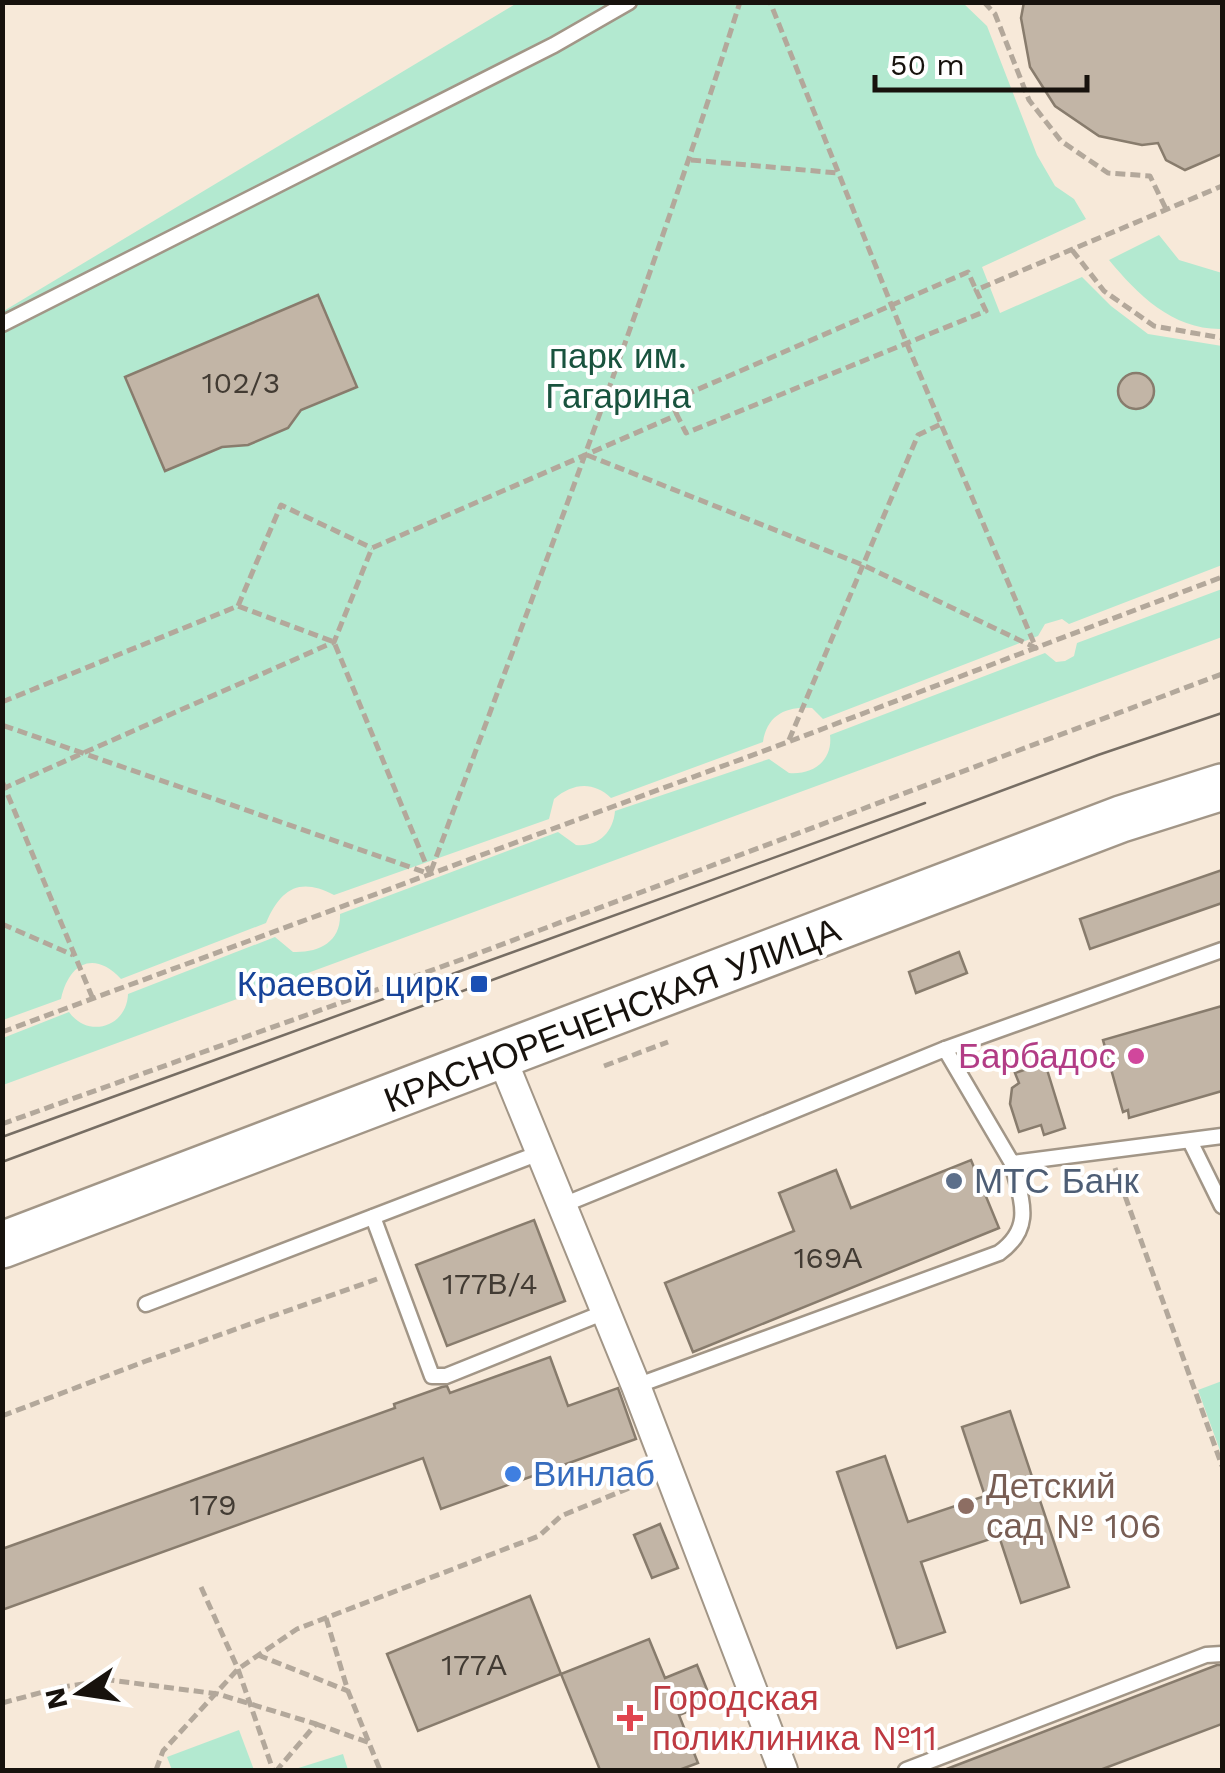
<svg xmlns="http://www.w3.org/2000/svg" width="1225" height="1773" font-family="'Work Sans',sans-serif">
	<rect width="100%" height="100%" fill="#f7e9d9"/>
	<!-- green -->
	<g fill="#b3e9d0">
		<path d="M517 3H963L987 26 1037 155 1055 186 1074 199 1086 219 982 267 1000 313 1082 277 1111 306 1148 334 1222 346V565L1069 624 1062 619 1045 624 1038 636 823 719 812 708C786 706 767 715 763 742L611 798C593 781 573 783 554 799L549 819 334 895C300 877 281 888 266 923L121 979C94 950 69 963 61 999L3 1020 2 312Z"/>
		<path d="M1159 235 1179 260 1222 273V329C1173 330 1138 295 1109 260Z"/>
		<path d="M1222 589V637L3 1085V1038L69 1012C88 1039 127 1027 128 994L275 937 293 952C319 953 341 942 340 914L558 832 576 845C598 847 613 833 615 811L769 759 789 773C814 775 833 760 830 735L1045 653 1056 662 1065 661 1074 656 1077 643Z"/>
		<polygon points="1222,1381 1222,1456 1198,1390"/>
		<polygon points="239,1730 254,1770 172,1770 167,1757"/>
		<polygon points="343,1754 348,1770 292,1770"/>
	</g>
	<!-- building -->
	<g fill="#c2b5a6" stroke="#887c6d" stroke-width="2.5">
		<polygon points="1024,2 1222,2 1222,154 1185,170 1166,160 1158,143 1142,145 1099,136 1055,106 1030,67 1021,18"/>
		<polygon points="318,295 357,387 301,410 288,428 248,445 222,447 165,471 125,377"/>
		<circle cx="1136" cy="391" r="18"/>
		<polygon points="1222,870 1222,903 1090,949 1080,919"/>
		<polygon points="959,952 967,973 916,993 909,972"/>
		<polygon points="1222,1006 1222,1091 1129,1118 1128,1110 1123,1112 1103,1040"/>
		<polygon points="1045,1063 1065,1128 1044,1135 1041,1125 1019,1132 1010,1104 1012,1088 1019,1083 1015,1073"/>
		<polygon points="971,1160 999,1228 693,1352 665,1283 794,1231 779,1193 836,1170 851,1208"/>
		<polygon points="534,1220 565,1301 447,1346 416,1265"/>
		<polygon points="550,1357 568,1406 618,1388 636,1439 441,1509 423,1458 2,1610 2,1549 395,1408 394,1404 442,1387 447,1386 450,1393"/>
		<polygon points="1010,1411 1069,1587 1021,1603 999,1536 921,1562 945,1632 897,1648 837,1472 885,1456 908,1522 985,1496 962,1427"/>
		<polygon points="660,1524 678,1568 652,1578 634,1535"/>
		<polygon points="530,1596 561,1674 418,1731 387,1654"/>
		<polygon points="649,1639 665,1678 697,1665 712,1702 679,1715 698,1763 679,1770 600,1770 561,1674"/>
		<polygon points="1217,1665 1222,1665 1222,1724 1100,1770 944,1770"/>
	</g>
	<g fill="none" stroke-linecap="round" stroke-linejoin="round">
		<!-- service casing -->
		<g stroke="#a29687" stroke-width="19">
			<g id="service">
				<polyline points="2,324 554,45 629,2"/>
				<polyline points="945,1049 1222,950"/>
				<polyline points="1190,1141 1222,1206"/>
				<polyline points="563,1205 945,1049 1012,1163 1222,1136"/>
				<polyline points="373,1217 432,1376 446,1376 605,1312"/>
				<polyline points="146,1304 542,1152"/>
				<path d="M636 1386 999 1253C1035 1227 1021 1200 1012 1163"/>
				<polyline points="906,1770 1206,1655 1222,1654"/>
			</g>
		</g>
		<!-- minor casing -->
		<g stroke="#a29687" stroke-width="32">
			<polyline id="minor" points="501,1056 636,1386 783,1770"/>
		</g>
		<!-- primary casing -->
		<g stroke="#a29687" stroke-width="50">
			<polyline id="primary" points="2,1245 1121,819 1222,787"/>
		</g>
		<!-- path -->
		<g stroke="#b3a89b" stroke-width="5" stroke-dasharray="10 5" stroke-linecap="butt">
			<polyline points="984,2 995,14 1029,100 1061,141 1108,173 1150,176 1167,211"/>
			<polyline points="691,160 838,173"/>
			<polyline points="1072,250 1104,291 1154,326 1222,338"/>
			<polyline points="677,415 671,401 968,272 976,290"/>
			<polyline points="587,455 863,565 1036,648 907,344 770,2"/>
			<polyline points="238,606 281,505 372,548"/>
			<polyline points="2,702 238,606 334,642 430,874 2,725"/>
			<polyline points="789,740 918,435 941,424"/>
			<polyline points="2,781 93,999"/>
			<polyline points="2,789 334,642 372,548 677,415 686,433 986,311 976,290 1222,186"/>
			<path d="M431 871C538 583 647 296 740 2"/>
			<polyline points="2,924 73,955"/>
			<polyline points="2,1032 788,742 1222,577"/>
			<polyline points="604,1066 668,1042"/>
			<polyline points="2,1124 463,959 1222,674"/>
			<polyline points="1115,1168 1222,1466"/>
			<polyline points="2,1416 146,1361 377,1279"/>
			<polyline points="201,1587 238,1669 273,1770"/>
			<polyline points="326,1618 348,1691 380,1770"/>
			<polyline points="258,1655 348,1691"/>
			<polyline points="2,1703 62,1687 110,1680 218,1694 316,1724 277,1770"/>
			<polyline points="316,1724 370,1743"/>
			<polyline points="156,1770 163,1751 238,1669 297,1629 539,1536 561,1516 644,1482"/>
		</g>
		<!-- service -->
		<use href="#service" stroke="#fff" stroke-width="14"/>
		<!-- minor -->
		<use href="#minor" stroke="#fff" stroke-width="28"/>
		<!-- primary -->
		<use href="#primary" stroke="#fff" stroke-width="45"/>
		<!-- tram -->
		<g stroke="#776e64" stroke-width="2.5">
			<polyline points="2,1137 925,803"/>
			<polyline points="2,1162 1098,755 1222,713"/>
		</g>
	</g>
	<!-- markers -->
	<rect fill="#1a4fb4" stroke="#fff" stroke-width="4" x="469" y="974" width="20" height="20" rx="5"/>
	<circle fill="#d1479c" stroke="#fff" stroke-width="4" cx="1136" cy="1056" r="10"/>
	<circle fill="#5c6f8a" stroke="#fff" stroke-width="4" cx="954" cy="1181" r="10"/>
	<circle fill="#3f7fe0" stroke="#fff" stroke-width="4" cx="513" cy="1474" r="10"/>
	<circle fill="#8d6e63" stroke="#fff" stroke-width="4" cx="966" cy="1506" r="10"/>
	<path fill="#e0444e" stroke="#fff" stroke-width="4" d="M625 1703h10v10h10v10h-10v10h-10v-10h-10v-10h10z"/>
	<g text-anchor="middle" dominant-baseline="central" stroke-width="8" stroke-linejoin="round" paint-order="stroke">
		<!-- number labels -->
		<g font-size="30" fill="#423b33">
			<text x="241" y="382">102/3</text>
			<text x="828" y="1257">169А</text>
			<text x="490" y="1283">177В/4</text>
			<text x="213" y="1504">179</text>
			<text x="474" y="1664">177А</text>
		</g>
		<!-- park labels -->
		<g font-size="35" fill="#19533e" stroke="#fff">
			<text x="618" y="356">парк им.<tspan x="618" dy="40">Гагарина</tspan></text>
		</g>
		<!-- transit labels -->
		<g font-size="35" fill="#164399" stroke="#fff" text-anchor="end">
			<text x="459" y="984">Краевой цирк</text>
		</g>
		<!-- street labels -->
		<g font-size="35" fill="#17120d" stroke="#fff">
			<text transform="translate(612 1015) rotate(-21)">КРАСНОРЕЧЕНСКАЯ УЛИЦА</text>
		</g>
		<!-- hotel labels -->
		<g font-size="35" fill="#b23c85" stroke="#fff" text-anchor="end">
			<text x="1116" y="1056">Барбадос</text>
		</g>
		<!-- service labels -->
		<g font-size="35" fill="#4e5e75" stroke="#fff" text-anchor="start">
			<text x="974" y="1181">МТС Банк</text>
		</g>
		<!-- shop labels -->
		<g font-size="35" fill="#366cbe" stroke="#fff" text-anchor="start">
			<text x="533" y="1474">Винлаб</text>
		</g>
		<!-- education labels -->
		<g font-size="35" fill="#785e54" stroke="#fff" text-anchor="start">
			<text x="986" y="1486">Детский<tspan x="986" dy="40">сад № 106</tspan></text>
		</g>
		<!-- health labels -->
		<g font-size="35" fill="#be3a42" stroke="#fff" text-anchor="start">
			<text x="652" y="1698">Городская<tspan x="652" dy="40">поликлиника №11</tspan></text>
		</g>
	</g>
	<!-- border -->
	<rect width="1225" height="1773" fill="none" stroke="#17120d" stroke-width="10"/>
	<!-- north arrow -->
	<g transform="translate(80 1693) rotate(257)" stroke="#ffffff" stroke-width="8" paint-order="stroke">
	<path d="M0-8L18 38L0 25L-18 38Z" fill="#17120d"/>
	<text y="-15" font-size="28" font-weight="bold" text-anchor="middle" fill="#17120d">N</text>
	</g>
	<!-- scale -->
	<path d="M875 75v15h212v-15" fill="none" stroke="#17120d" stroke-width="5"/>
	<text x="890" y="75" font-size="30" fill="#17120d" stroke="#ffffff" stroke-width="8" paint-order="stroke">50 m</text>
</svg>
